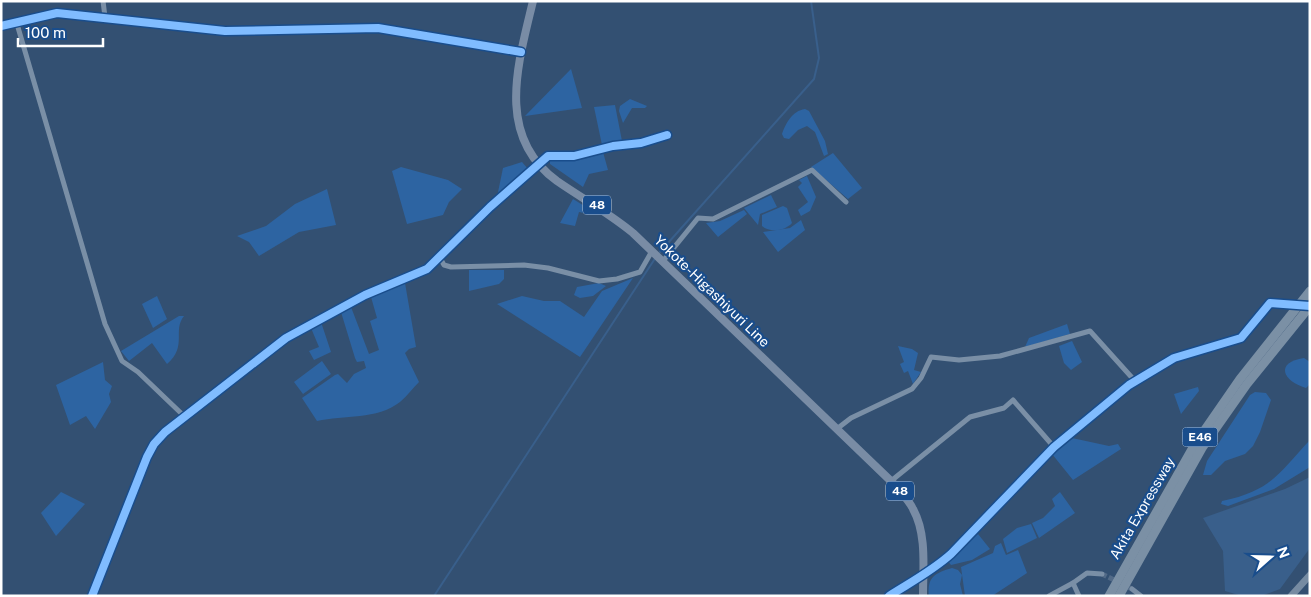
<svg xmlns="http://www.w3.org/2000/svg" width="1311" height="597" font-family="'Public Sans',sans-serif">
	<rect width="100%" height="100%" fill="#335072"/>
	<!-- green -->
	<g fill="#2d64a2">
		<polygon points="571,69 582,108 525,116"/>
		<polygon points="630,99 647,106 645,108 632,108 623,123 619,111 620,106"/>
		<polygon points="615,105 622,141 602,145 594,107"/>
		<path d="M805 109 809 111 825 141 828 154 824 156 815 132 807 126 798 130 789 139 784 138 782 134C786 123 792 111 805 109Z"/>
		<polygon points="603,152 608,170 589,174 583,187 550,164 550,161 553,160 574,159"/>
		<polygon points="833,153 862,188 848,199 811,167"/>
		<polygon points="522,162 528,169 497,197 503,168"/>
		<polygon points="401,167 448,180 462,189 449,202 443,215 407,224 392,171"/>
		<polygon points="807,176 816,197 810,211 801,216 798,210 808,202 798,187 802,183 799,180"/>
		<polygon points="327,189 336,225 299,232 259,256 249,242 237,236 266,226 295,204"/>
		<polygon points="771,195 777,207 760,214 758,225 744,208"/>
		<polygon points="573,199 586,207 584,213 579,212 575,226 560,223"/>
		<path d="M783 206 787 208 792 223C785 231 770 233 762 226V215Z"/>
		<polygon points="744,210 747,214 718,237 706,223 720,221"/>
		<polygon points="801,220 805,230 778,252 763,232 790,228"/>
		<polygon points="469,270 504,270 504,279 499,284 469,291"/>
		<polygon points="633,278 580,357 497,304 522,296 544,301 560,301 584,317 602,291"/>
		<path d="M405 283 416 347 409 349 405 353 419 382C413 388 407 396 400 402 377 420 344 415 317 421L302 398 335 375 338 374 347 383 354 374 366 368 364 361 357 362 355 358 341 312 351 307 369 354 379 350 370 321 377 318 371 297Z"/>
		<polygon points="599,283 606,286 593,296 580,298 574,295 577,287"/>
		<polygon points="157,296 167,319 153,328 142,304"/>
		<path d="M179 316H184C172 331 188 346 167 364L152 343 129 361 121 351Z"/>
		<polygon points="321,322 331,352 314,360 309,351 319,347 311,328"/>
		<polygon points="1067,324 1070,334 1025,347 1029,338"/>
		<polygon points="1072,341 1082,362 1071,370 1064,363 1059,346"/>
		<polygon points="898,346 912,349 918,353 914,370 921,372 913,384 908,371 904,373 900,364 904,362"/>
		<path d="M1304 358 1310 362V384L1306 388C1282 381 1275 362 1304 358Z"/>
		<polygon points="322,361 331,374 303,394 294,382"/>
		<polygon points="103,362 105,380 112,386 109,394 111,402 95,429 86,416 70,425 56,385"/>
		<polygon points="1198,387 1199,391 1181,414 1174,394"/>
		<polygon points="1255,392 1266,393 1271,400 1260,432 1253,446 1245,454 1225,461 1211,475 1203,475 1207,461 1250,395"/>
		<polygon points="1072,438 1109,446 1118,444 1121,449 1073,480 1052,454"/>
		<path d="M1310 440V467L1274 489 1228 506 1221 504 1222 501C1271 491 1278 474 1310 440Z"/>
		<polygon points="61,492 85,504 56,536 41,513"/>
		<polygon points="1060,492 1075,513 1039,538 1032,523 1043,518 1055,506 1052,499"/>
		<polygon points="1031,524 1037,538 1007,553 1003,539 1017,528"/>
		<polygon points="978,534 990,549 972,560 951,565 948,561"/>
		<polygon points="1001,543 1006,555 1018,550 1027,573 992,596 965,596 961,567 993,553 995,546"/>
		<path d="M952 568 958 570 962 575 960 584 963 596H929C927 577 935 573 952 568Z"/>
	</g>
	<!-- water -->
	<polygon fill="#395f8b" points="1310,477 1310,548 1280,589 1261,596 1242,596 1225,591 1223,551 1203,518 1285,489"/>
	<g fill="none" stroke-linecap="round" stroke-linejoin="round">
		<!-- stream -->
		<g stroke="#395f8b" stroke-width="2">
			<polyline points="660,252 814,79 819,58 811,1"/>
			<polyline points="434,596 656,257"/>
		</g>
		<!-- street-tunnel -->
		<g stroke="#526a87" stroke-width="5" stroke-dasharray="5 2.5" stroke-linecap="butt">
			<polyline points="1270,303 1299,307"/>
			<polyline points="1102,574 1132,589"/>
		</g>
		<!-- street -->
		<g stroke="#7a8fa6" stroke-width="5">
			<polyline points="103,1 105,17"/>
			<polyline points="17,24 105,324 122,361 138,372 184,416"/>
			<polyline points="1,26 57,13 225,31 378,28 521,52"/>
			<polyline points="440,258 444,265 451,267 524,265 548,268 599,281 617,279 640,272 652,251"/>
			<polyline points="663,261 698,218 713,219 812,170 846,202"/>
			<polyline points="838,428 851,418 912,389 921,378 931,357 959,360 1000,356 1090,331 1135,381"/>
			<polyline points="891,481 970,417 1004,408 1013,400 1054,447"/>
			<polyline points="1073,583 1079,596"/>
			<polyline points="1132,589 1141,596"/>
			<polyline points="92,596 147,457 154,444 165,432 286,338 365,295 427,269 490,207 548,156 574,156 613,146 641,143 667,135"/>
			<path d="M889 596C911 582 932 571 951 554L1054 447 1129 385 1174 358 1241 338 1270 303"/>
			<polyline points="1049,596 1073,583 1087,573 1102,574"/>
		</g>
		<!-- secondary -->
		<polyline stroke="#768ba2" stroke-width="7" points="1291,596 1310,575"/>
		<!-- primary -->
		<path stroke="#798ca5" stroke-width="8" d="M533 1C518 64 495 136 557 181 583 199 609 213 633 233L894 484C900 492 909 500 913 509 927 534 923 568 923 596"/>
		<!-- highway -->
		<g stroke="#7b90a5" stroke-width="9">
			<polyline points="1109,596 1195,444 1240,379 1310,291"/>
			<polyline points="1119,596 1202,448 1247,384 1310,306"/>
		</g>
		<!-- cycleway casing -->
		<g stroke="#194d8c" stroke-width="11">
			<g id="cycleway">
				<polyline points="1,26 57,13 225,31 378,28 521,52"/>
				<polyline points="92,596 147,457 154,444 165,432 286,338 365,295 427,269 490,207 548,156 574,156 613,146 641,143 667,135"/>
				<path d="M889 596C911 582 932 571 951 554L1054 447 1129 385 1174 358 1241 338 1270 303 1310 306"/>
			</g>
		</g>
		<!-- cycleway -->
		<use href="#cycleway" stroke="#80bcff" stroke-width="8"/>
	</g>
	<g text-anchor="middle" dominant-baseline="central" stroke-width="4.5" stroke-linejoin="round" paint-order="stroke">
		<!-- shield labels -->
		<g fill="#194d8c" stroke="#bacadc" stroke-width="1">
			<rect x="583" y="195.5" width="28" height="19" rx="4"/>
			<rect x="1182.5" y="427.5" width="35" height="19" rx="4"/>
			<rect x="886" y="481.5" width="28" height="19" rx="4"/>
		</g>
		<g font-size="12" font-weight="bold" fill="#fff">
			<text x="597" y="205">48</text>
			<text x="1200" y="437">E46</text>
			<text x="900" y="491">48</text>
		</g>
		<!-- street labels -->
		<g font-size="14" fill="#fff" stroke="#194d8c">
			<text transform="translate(712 291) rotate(44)">Yokote-Higashiyuri Line</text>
			<text transform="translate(1142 508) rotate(-60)">Akita Expressway</text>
		</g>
	</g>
	<!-- border -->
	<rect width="1311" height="597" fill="none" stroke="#ffffff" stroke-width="5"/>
	<!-- north arrow -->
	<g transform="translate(1271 557) rotate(70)" stroke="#194d8c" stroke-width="4" paint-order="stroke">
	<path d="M0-4L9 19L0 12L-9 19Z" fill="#ffffff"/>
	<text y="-8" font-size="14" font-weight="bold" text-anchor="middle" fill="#ffffff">N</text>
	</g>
	<!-- scale -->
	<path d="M18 38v8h85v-8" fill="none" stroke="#ffffff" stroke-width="2.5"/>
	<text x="25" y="38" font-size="15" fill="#ffffff" stroke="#194d8c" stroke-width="4" paint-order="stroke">100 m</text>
</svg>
